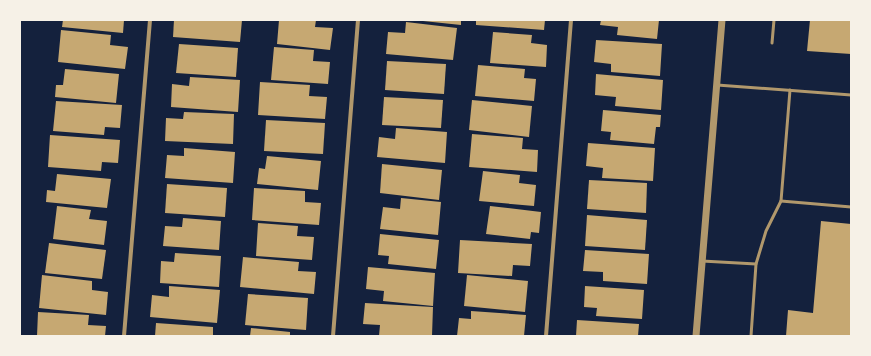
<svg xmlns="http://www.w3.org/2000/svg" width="871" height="356" font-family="Signika,sans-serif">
	<rect width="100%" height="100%" fill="#14213d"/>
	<!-- building -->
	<g fill="#c6a872">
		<polygon points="63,20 124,20 123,33 62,27"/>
		<polygon points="174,20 242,20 240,42 173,37"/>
		<polygon points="279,20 316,20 315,27 333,28 330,50 277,44"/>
		<polygon points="423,20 461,20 461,25 423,21"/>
		<polygon points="476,20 545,20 544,30 476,25"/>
		<polygon points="601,20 659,20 657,39 617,35 618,27 600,25"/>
		<polygon points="810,20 851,20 851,54 807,51"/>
		<polygon points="406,22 457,28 453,60 386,54 388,32 405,33"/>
		<polygon points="61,30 111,35 110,45 128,47 125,69 58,62"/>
		<polygon points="493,32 532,35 531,43 547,45 546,67 490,63"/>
		<polygon points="596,40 662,44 660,76 611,72 611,64 594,62"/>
		<polygon points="179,44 238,48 236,77 176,73"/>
		<polygon points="274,47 314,50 313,61 330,62 328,84 271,80"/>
		<polygon points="387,61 446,64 444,94 385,90"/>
		<polygon points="478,65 525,69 524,78 536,79 534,101 475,96"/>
		<polygon points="65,69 119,74 116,103 55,97 56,85 63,85"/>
		<polygon points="596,74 663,80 661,110 615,106 616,97 595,95"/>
		<polygon points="190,77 240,80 238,112 171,107 172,84 189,86"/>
		<polygon points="260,82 310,85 309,96 327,97 325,119 258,115"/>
		<polygon points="384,97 443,100 441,128 382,125"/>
		<polygon points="472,100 532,106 529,137 469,130"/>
		<polygon points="56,101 122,105 120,128 105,127 104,135 53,131"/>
		<polygon points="603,110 661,115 660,127 656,127 654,144 610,140 611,132 601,131"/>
		<polygon points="184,112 234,114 233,144 165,141 166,118 183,119"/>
		<polygon points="266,120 325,123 323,154 264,151"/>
		<polygon points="396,128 447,132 445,163 377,157 379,137 395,139"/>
		<polygon points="472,134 523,138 522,149 538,150 537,172 469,167"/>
		<polygon points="50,135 120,140 118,163 102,162 101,171 48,167"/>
		<polygon points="588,143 655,148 653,181 602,178 603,168 586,166"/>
		<polygon points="184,148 235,152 233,183 165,178 167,155 184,156"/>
		<polygon points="267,156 321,161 318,190 257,184 259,168 265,169"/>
		<polygon points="382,164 442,170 439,200 380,193"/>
		<polygon points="483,171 520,175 519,183 536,185 534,206 479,201"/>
		<polygon points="57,174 111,179 107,208 46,202 47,190 55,191"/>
		<polygon points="589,180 647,183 646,213 587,209"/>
		<polygon points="167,184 227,188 225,217 165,213"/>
		<polygon points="254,188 305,191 305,202 321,203 319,225 252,220"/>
		<polygon points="401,198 441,202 438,235 380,229 383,207 400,209"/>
		<polygon points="57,206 91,210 89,219 107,221 104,245 53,239"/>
		<polygon points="490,206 541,212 539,233 531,232 530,239 486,234"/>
		<polygon points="587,215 647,220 645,250 585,246"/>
		<polygon points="183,218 221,221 219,250 163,246 165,226 182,227"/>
		<polygon points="821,221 851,224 851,336 786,336 788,310 813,313"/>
		<polygon points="258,223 298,226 297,236 314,237 312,260 256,256"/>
		<polygon points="380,234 439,240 436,269 388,264 389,256 378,255"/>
		<polygon points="460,240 532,244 530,266 513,265 512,276 458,273"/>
		<polygon points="49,243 106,250 102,279 45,273"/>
		<polygon points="585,250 649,254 647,284 603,281 603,272 583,271"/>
		<polygon points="175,253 221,256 219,287 160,283 161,261 174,262"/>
		<polygon points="243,257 299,262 298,271 316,272 314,294 240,287"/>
		<polygon points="368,267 435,273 433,306 383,301 384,291 366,289"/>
		<polygon points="42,275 92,281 92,290 108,292 106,315 39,308"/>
		<polygon points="467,275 528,281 525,312 464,306"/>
		<polygon points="169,286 220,290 217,323 150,317 152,295 169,297"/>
		<polygon points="585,286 644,290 642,319 596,316 597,308 584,307"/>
		<polygon points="248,294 308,298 306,330 245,325"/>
		<polygon points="365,303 433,307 432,336 379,336 380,325 363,324"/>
		<polygon points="471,311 526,315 524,336 457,336 459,318 471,319"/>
		<polygon points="38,312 89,315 88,325 106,326 105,336 37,336"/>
		<polygon points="577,320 639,324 638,336 576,336"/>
		<polygon points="156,323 213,327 213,336 155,336"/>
		<polygon points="251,328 290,332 290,336 250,336"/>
	</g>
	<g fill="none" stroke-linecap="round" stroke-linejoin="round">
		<!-- service -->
		<g stroke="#b1986c" stroke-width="3">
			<polyline points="772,43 774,20"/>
			<polyline points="717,85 851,95"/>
			<polyline points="781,201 851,207"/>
			<polyline points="702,261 756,264"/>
			<polyline points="751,336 756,264 766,231 781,201 790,90"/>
		</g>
		<!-- minor -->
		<g stroke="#b1986c" stroke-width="4">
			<polyline points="124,336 150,20"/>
			<polyline points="333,336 358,20"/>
			<polyline points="546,336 571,20"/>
		</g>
		<!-- tertiary -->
		<polyline stroke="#b1986c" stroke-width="7" points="696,336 722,20"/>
	</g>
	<!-- border -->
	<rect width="871" height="356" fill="none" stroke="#f6f1e7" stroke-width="42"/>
</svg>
